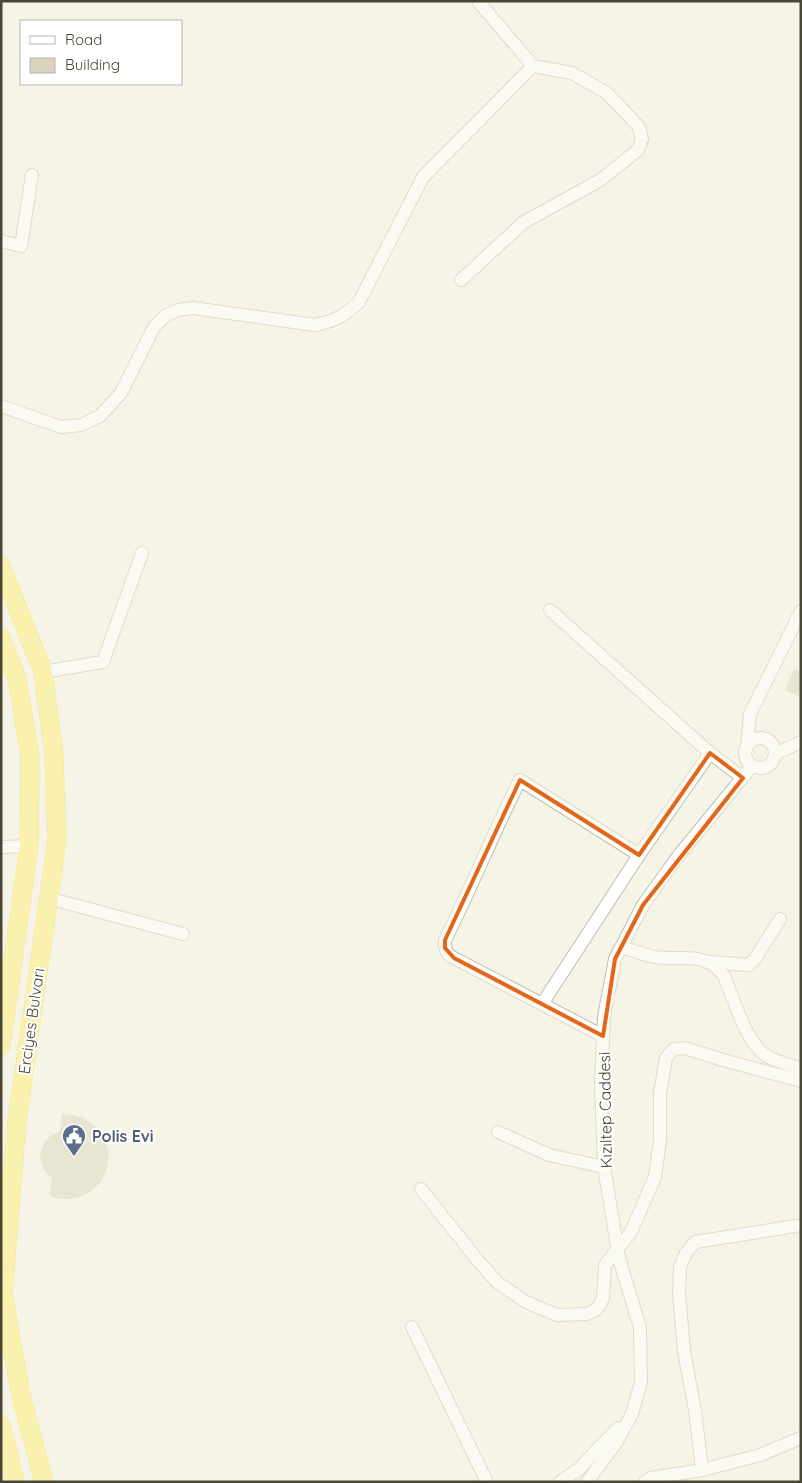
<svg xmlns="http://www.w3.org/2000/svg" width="802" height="1483" font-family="Quicksand,sans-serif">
	<rect width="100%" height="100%" fill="#f5f4e7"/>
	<!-- building -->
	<g fill="#d8d3bb">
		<polygon points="794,669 801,672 801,697 785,690"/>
		<polygon points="62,1114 72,1115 82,1117 95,1126 104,1138 109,1153 107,1168 101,1182 90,1192 80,1197 70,1199 60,1199 50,1196 52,1179 44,1170 40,1159 41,1150 45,1142 51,1135 60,1131"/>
	</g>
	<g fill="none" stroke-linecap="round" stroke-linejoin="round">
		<!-- minor casing -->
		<g stroke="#c2bfa8" stroke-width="14">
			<g id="minor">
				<polyline points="1,241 21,246 32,175"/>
				<polyline points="461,280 524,222 599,181 638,150 642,139 639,127 607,93 572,73 533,66 478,1"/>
				<path d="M1 406 61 427 81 425 100 416 121 393 154 327 165 316 178 310 193 308 315 325C335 321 344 316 359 302L423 177 533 66"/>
				<polyline points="550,610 710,753 743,778"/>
				<polyline points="43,672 103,662 142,553"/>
				<circle cx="760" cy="753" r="15"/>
				<polyline points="747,747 750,714 801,611"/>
				<polyline points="775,754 801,742"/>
				<polyline points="1,847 29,846"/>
				<polyline points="48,898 183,934"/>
				<path d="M621 947C632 950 644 955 655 957 683 961 705 950 724 976 734 999 746 1044 768 1057 778 1062 790 1065 801 1069"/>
				<polyline points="710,962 749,965 755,959 780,919"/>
				<polyline points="542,1004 639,855 710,753"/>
				<path d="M603 1036 454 958C446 954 444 948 445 940 472 887 493 833 520 780L639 855"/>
				<polyline points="498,1132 549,1155 604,1167"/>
				<polyline points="421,1189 479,1262 498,1283 526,1302 557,1315 587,1314 594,1311 599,1306 603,1298 605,1265 631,1232 655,1177 660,1140 660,1093 666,1058 674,1049 685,1048 723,1060 801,1081"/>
				<polyline points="412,1327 487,1482"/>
				<polyline points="702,1470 695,1410 684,1351 679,1293 680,1267 686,1253 695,1242 796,1226"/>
				<polyline points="560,1482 579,1469 618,1428"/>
				<polyline points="587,1482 616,1443 632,1414 641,1382 640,1328 619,1258 604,1167 601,1084 604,1017 615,959 643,905 679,855 752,766"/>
				<polyline points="645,1482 651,1478 702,1470 760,1455 801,1438"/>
			</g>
		</g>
		<!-- highway casing -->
		<g stroke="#efd227" stroke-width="19">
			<g id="highway">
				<polyline points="1,566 43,672 54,755 57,839 55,854 17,1120 3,1294 21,1396 44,1482"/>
				<polyline points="1,638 17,679 30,756 29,846 1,1046"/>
				<polyline points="1,1426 15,1482"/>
			</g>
		</g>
		<!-- minor -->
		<use href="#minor" stroke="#fff" stroke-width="12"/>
		<!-- highway -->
		<use href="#highway" stroke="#ffee68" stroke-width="18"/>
	</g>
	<!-- marked area -->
	<path d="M0 0H802V1483H0ZM710 753 743 778 643 905 615 959 603 1036 454 958 445 948V940L520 780 639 855Z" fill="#f5f4e7" fill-opacity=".55" fill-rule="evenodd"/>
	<path fill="none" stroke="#e46619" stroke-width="4" stroke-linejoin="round" d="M710 753 743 778 643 905 615 959 603 1036 454 958 445 948V940L520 780 639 855Z"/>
	<!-- icons -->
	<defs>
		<g id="civic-pin" transform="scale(1.25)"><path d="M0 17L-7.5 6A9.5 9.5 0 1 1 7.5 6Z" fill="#5c6f8a" stroke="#fff"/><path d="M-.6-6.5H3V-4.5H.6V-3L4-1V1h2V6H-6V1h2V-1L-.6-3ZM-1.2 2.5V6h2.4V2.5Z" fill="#fff"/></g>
	</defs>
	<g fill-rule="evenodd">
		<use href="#civic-pin" x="74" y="1136"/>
	</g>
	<g text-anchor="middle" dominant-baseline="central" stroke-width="4" stroke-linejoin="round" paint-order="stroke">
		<!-- street labels -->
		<g font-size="16" fill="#494635" stroke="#fff">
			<text transform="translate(31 1021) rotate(-82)">Erciyes Bulvarı</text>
			<text transform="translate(605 1110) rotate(-91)">Kızıltep Caddesi</text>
		</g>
		<!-- service labels -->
		<g font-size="16" font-weight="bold" fill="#4e5e75" stroke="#fff" text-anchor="start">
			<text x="92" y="1136">Polis Evi</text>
		</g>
	</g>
	<!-- border -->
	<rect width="802" height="1483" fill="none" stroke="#494635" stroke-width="5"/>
	<!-- legend -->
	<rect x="20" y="20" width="162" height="65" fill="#ffffff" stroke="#b6b5ae"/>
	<rect x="30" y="36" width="25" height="8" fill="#ffffff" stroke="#b6b5ae"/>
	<text x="65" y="45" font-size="15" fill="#494635">Road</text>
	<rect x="30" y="58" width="25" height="15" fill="#d8d3bb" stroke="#b6b5ae"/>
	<text x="65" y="70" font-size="15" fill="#494635">Building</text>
</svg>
